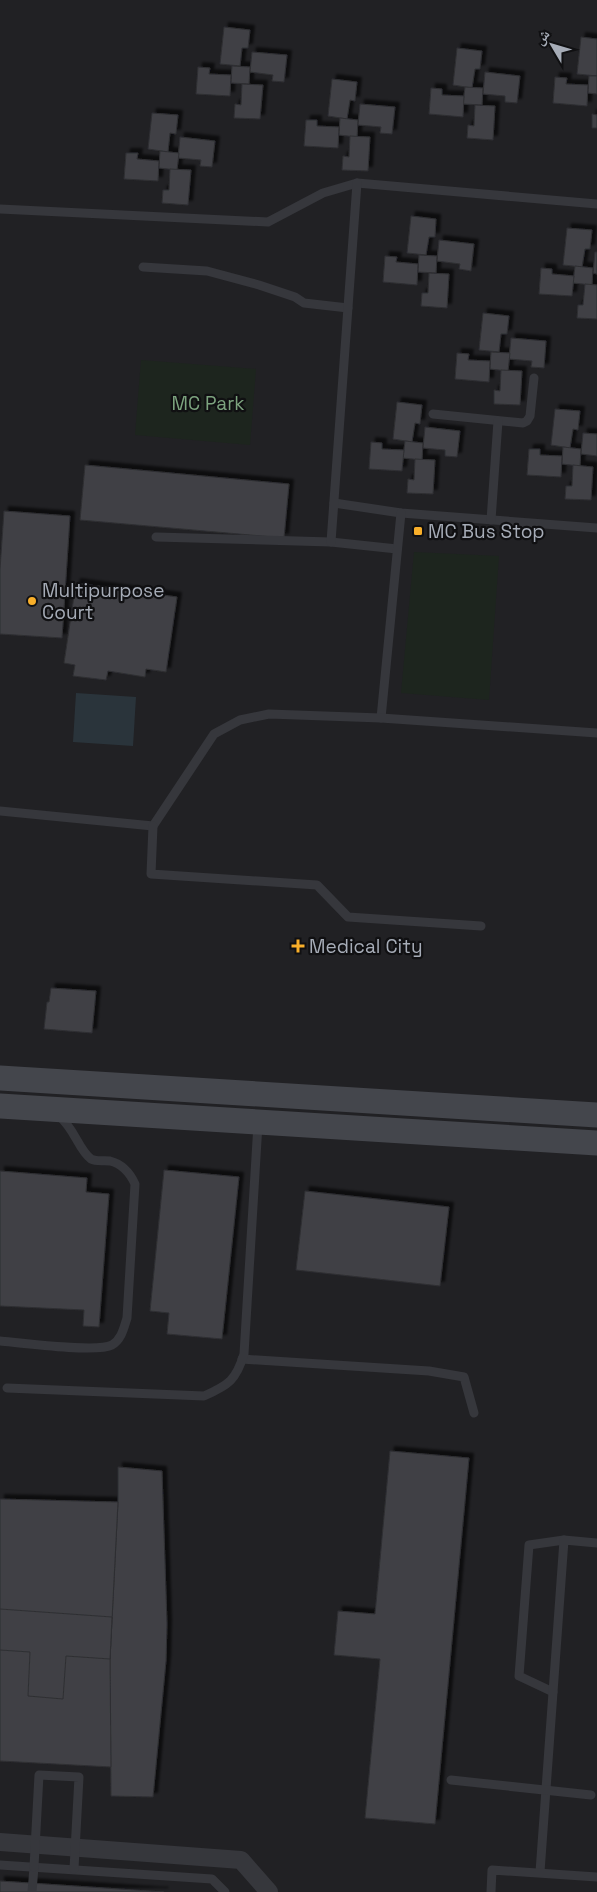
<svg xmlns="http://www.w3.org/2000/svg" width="597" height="1892" font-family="'Space Grotesk','Noto Naskh Arabic',sans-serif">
	<defs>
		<filter id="shadow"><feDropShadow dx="4.5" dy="-4.5" stdDeviation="1" flood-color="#0009"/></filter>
	</defs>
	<rect width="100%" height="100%" fill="#151517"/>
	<!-- built -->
	<rect fill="#212124" x="0" y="0" width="597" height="1892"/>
	<!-- green -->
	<g fill="#1d251e">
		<polygon points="141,360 256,369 250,445 135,435"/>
		<polygon points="414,552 499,556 489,700 401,693"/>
	</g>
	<!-- water -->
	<polygon fill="#2a343b" points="76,693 136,697 133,746 73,742"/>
	<!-- building -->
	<g fill="#3f4044" stroke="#2f2f33" filter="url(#shadow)">
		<polygon points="224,27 250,30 248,48 242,48 240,66 220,64"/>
		<polygon points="581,37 597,39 597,76 577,74"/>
		<polygon points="457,48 482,51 480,69 475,69 472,88 453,85"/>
		<polygon points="252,52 287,55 284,82 272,81 273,75 250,72"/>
		<polygon points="232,66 250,67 249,84 231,83"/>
		<polygon points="198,67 210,68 209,74 231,75 230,96 196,94"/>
		<polygon points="485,72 520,76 517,103 505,102 505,96 483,94"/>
		<polygon points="589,76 597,76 597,94 588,93"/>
		<polygon points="555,77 567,78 566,84 588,85 587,106 553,103"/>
		<polygon points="332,79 357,82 355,101 350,100 347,119 328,116"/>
		<polygon points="242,84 263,85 260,119 234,118 235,104 241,105"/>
		<polygon points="465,87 483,88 482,105 463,104"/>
		<polygon points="431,88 442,89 442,95 464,96 463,117 429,114"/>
		<polygon points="360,104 395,107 392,134 380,133 381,127 358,125"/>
		<polygon points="475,105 495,106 493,140 467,138 468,125 474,126"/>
		<polygon points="152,113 178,115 176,134 170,133 168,152 148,149"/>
		<polygon points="592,114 597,115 597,128 592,128"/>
		<polygon points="340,118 358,120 357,137 339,135"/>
		<polygon points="306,120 317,120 317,126 339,127 338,148 304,146"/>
		<polygon points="350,136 370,137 368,171 342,170 343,156 349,157"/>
		<polygon points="180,137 215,141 212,167 200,166 201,160 178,158"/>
		<polygon points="160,151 179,153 177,170 159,168"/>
		<polygon points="126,153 138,153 137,159 159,161 158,181 124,179"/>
		<polygon points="170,169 191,170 188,205 162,203 163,190 169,190"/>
		<polygon points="411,216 436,219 435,237 429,237 426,255 407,253"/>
		<polygon points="567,228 592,230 590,249 585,249 582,267 563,265"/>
		<polygon points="439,240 474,244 471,271 459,269 460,264 437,261"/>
		<polygon points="595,252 597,252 597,274 593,273"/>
		<polygon points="419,255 437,256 436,273 418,272"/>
		<polygon points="385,256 397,257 396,262 418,264 417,285 383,282"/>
		<polygon points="575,266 593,268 592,285 573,283"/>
		<polygon points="541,268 552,269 552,274 574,276 572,296 539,294"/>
		<polygon points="429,273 449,274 447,308 421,306 422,293 428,293"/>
		<polygon points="585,284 597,285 597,319 577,318 578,305 583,305"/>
		<polygon points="483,313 509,316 507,334 501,334 499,352 479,350"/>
		<polygon points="511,338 546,341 544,368 531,367 532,361 509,359"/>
		<polygon points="491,352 510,353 508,371 490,369"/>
		<polygon points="457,353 469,354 468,360 490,361 489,382 455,379"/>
		<polygon points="501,370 522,371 520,405 494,404 494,390 500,391"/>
		<polygon points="397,402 422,405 420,424 415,423 412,442 393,439"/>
		<polygon points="555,409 580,411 578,430 573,429 570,448 551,445"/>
		<polygon points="425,427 460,431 457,457 445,456 445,450 423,448"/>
		<polygon points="583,433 597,434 597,456 581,454"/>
		<polygon points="405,441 423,443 422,460 403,458"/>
		<polygon points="371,442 382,443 382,449 404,450 402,471 369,469"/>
		<polygon points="563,447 581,449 580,466 562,464"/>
		<polygon points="529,449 540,449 540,455 562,456 561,477 527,475"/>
		<polygon points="415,459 435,460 433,494 407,493 408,479 414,480"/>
		<polygon points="85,465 289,484 284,538 80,520"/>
		<polygon points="573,465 593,467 591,500 565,499 566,486 572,486"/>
		<polygon points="4,511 70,516 62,638 0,634 0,569"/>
		<polygon points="76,583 177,597 166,672 146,669 145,677 108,671 106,680 73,676 75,665 64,663"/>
		<polygon points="51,988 96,991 92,1033 44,1029 47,1002 49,1002"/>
		<polygon points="164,1170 239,1177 222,1339 167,1334 169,1313 150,1311"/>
		<polygon points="0,1171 87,1178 86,1192 109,1194 99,1327 83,1326 84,1310 0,1306"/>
		<polygon points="305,1191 449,1207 440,1286 296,1270"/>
		<polygon points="390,1451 469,1458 435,1824 365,1818 380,1659 334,1655 338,1611 375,1614"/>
		<polygon points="118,1467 162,1471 167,1624 166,1661 153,1797 111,1796 110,1659 118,1502"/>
		<polygon points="0,1499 118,1502 110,1659 111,1767 0,1761"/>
		<polygon points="0,1609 112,1617 110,1659 66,1656 63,1699 28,1696 30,1652 0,1650"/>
		<polygon points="0,1881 164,1892 0,1892"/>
	</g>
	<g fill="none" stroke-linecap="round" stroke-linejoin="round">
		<!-- lane -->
		<g stroke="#36373c" stroke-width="9">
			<polyline points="0,209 268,222 323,193 357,183 597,204"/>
			<polyline points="143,267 207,271 259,285 295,297 304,303 348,308"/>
			<polyline points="433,414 523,423 527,421 530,416 534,378"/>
			<polyline points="334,503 401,513 597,528"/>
			<polyline points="491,520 498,421"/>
			<polyline points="156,537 331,542 397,549"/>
			<polyline points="331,542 357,183"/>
			<polyline points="381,718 401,513"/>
			<polyline points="0,811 153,826 214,734 240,720 269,714 381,718 597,733"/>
			<polyline points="153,826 151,874 317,885 348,917 481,926"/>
			<path d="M0 1341C21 1343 97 1353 112 1345 122 1339 124 1327 127 1318L135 1184C130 1173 122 1164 110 1161 104 1160 97 1162 91 1159 78 1149 75 1129 59 1116"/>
			<polyline points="242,1359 429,1371 464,1377 474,1413"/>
			<path d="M7 1388 204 1396C229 1385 236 1380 244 1354L258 1124"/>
			<polyline points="553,1692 519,1676 529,1545 564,1540"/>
			<polyline points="0,1865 212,1879 225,1892"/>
			<polyline points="540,1872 564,1540 597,1543"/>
			<polyline points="32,1892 34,1867"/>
			<polyline points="491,1892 492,1870 597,1877"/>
		</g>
		<!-- street -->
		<polyline stroke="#36373c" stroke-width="18" points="0,1842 241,1860 269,1892"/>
		<!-- secondary -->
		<g stroke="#44464c" stroke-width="25">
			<polyline points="0,1078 597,1115"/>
			<polyline points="0,1106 597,1143"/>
		</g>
		<!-- lane-bridge -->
		<g stroke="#36373c" stroke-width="9">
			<polyline points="451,1780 591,1795"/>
			<polyline points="34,1867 39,1775 79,1777 74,1869"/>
		</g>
	</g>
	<!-- markers -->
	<g fill="#f9af2a" stroke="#101012" stroke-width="2">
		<rect x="413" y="526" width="10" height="10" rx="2.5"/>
		<circle cx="32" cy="601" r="5"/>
		<path d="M295.5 938.5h5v5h5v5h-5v5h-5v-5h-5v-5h5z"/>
	</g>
	<g text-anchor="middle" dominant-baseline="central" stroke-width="4.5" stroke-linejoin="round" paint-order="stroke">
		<!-- park labels -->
		<g font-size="19" fill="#7ca37e" stroke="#101012">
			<text x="208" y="403">MC Park</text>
		</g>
		<!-- poi labels -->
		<g font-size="19" fill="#a6acb7" stroke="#101012" text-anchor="start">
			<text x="428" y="531">MC Bus Stop</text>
			<text x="42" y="590">Multipurpose<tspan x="42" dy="22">Court</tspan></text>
			<text x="309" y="946">Medical City</text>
		</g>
	</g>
	<!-- north arrow -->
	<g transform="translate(552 45) rotate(308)" stroke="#101012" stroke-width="4" paint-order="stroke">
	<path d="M0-4L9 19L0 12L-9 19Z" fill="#a6acb7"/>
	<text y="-8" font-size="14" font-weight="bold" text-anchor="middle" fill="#a6acb7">ش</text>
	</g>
</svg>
